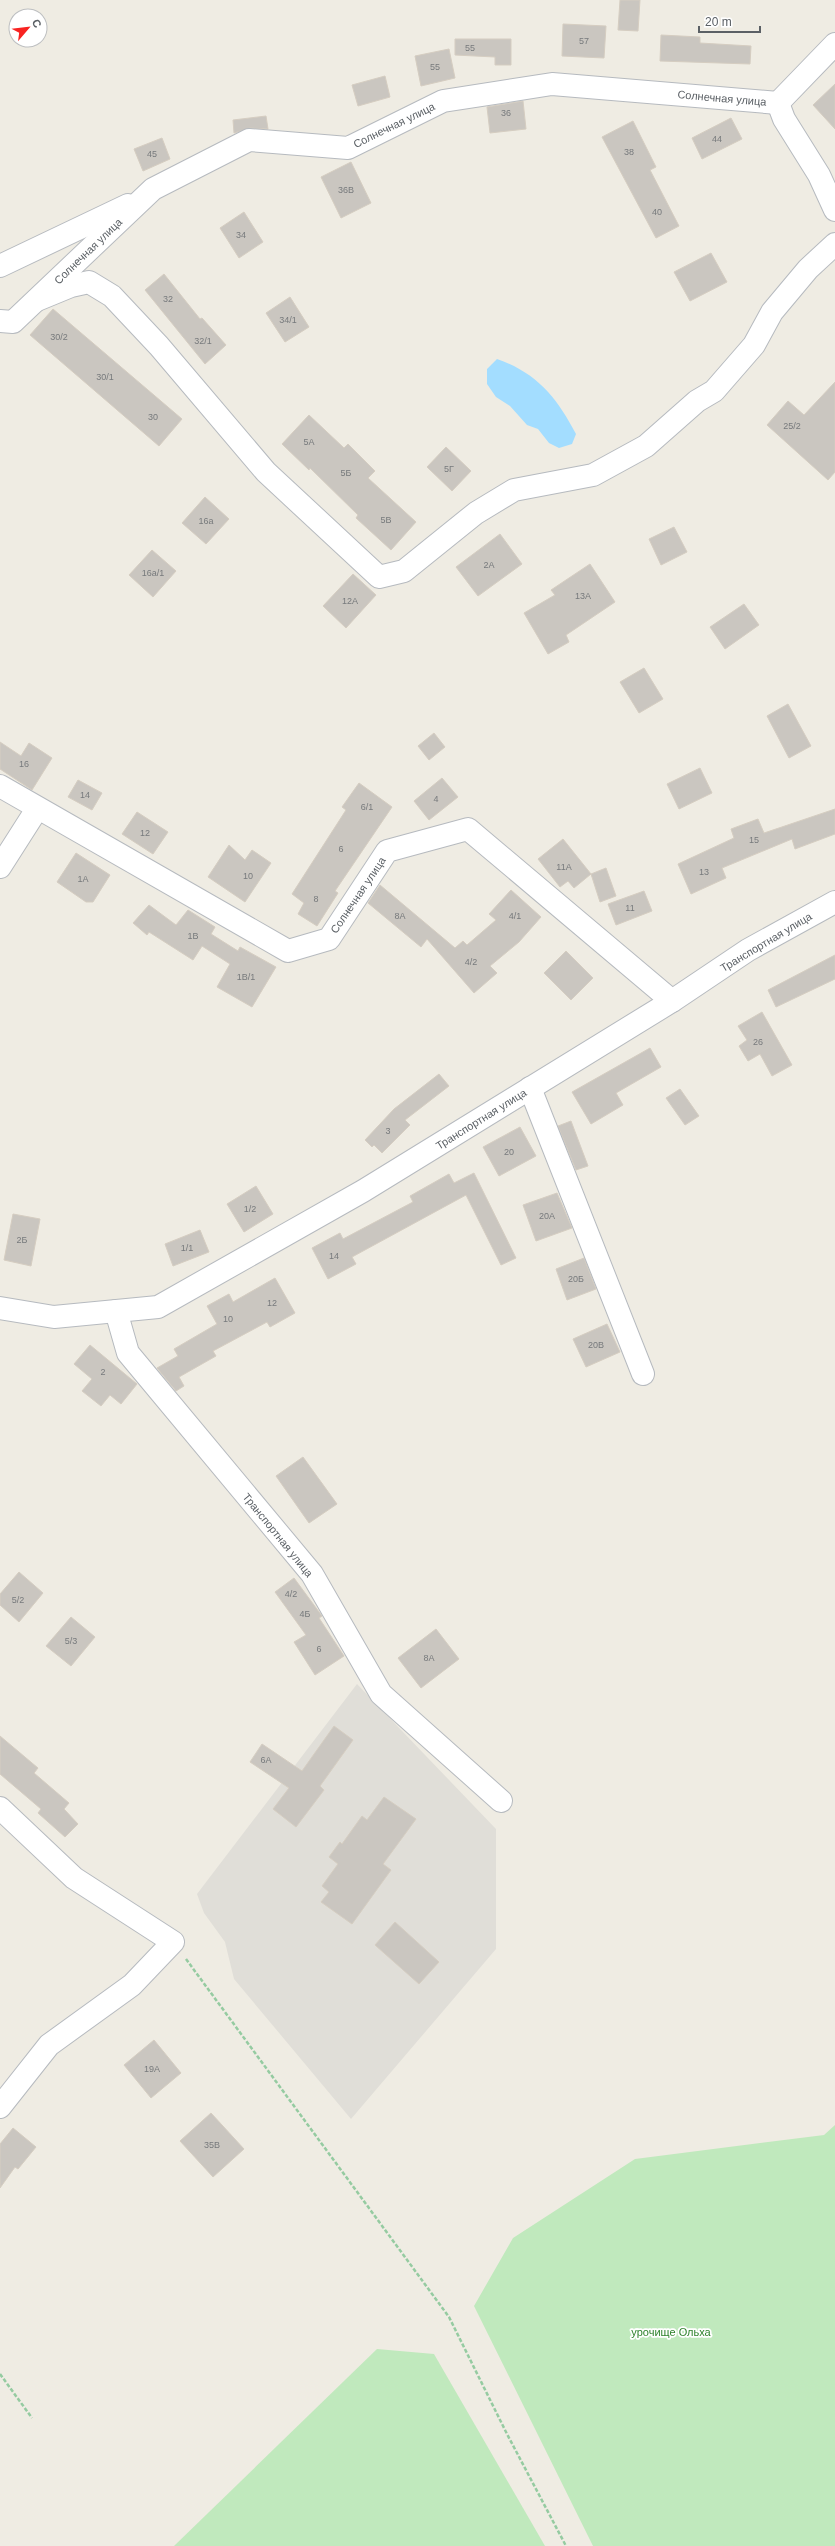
<svg xmlns="http://www.w3.org/2000/svg" width="835" height="2546" font-family="Arial,sans-serif">
	<rect width="100%" height="100%" fill="#efece3"/>
	<!-- industrial -->
	<polygon fill="#e0ded8" points="357,1684 496,1829 496,1949 351,2119 234,1979 225,1942 204,1913 197,1894"/>
	<!-- green -->
	<g fill="#c0e9bd">
		<polygon points="835,2125 835,2546 593,2546 474,2306 513,2238 635,2159 824,2135"/>
		<polygon points="377,2349 434,2354 545,2546 174,2546"/>
	</g>
	<!-- water -->
	<path fill="#a3ddff" d="M497 359C537 373 557 398 576 434L572 444 559 448 549 443 538 429 527 425 510 406 496 397 487 384V369Z"/>
	<!-- building -->
	<g fill="#cac6c0" stroke="#d5cdc1">
		<polygon points="620,0 640,0 638,31 618,30"/>
		<polygon points="563,24 606,26 604,58 562,56"/>
		<polygon points="661,35 700,37 700,43 751,46 750,64 660,61"/>
		<polygon points="455,39 511,39 511,65 495,65 495,57 455,55"/>
		<polygon points="449,49 455,78 421,86 415,56"/>
		<polygon points="385,76 390,97 358,106 352,85"/>
		<polygon points="835,84 835,129 813,105"/>
		<polygon points="523,101 526,129 490,133 487,107"/>
		<polygon points="266,116 268,129 250,128 234,133 233,120"/>
		<polygon points="731,118 742,139 702,159 692,138"/>
		<polygon points="633,121 656,167 650,170 679,226 656,238 602,137"/>
		<polygon points="162,138 170,159 143,171 134,149"/>
		<polygon points="351,162 371,203 341,218 321,177"/>
		<polygon points="244,212 263,242 239,258 220,228"/>
		<polygon points="711,253 727,282 690,301 674,272"/>
		<polygon points="164,274 200,319 202,318 226,345 205,364 145,290"/>
		<polygon points="290,297 309,327 285,342 266,313"/>
		<polygon points="53,309 182,419 159,446 30,335"/>
		<polygon points="835,382 835,472 828,480 767,425 788,401 804,415"/>
		<polygon points="309,415 344,448 348,444 375,471 368,478 416,522 391,550 356,518 358,515 310,468 309,470 282,444"/>
		<polygon points="446,447 471,471 452,491 427,467"/>
		<polygon points="205,497 229,519 206,544 182,523"/>
		<polygon points="674,527 687,552 661,565 649,539"/>
		<polygon points="500,534 522,564 478,596 456,567"/>
		<polygon points="152,550 176,571 153,597 129,575"/>
		<polygon points="590,564 615,602 566,635 569,642 548,654 524,613 555,595 551,590"/>
		<polygon points="353,574 376,595 346,628 323,606"/>
		<polygon points="744,604 759,625 725,649 710,627"/>
		<polygon points="644,668 663,699 639,713 620,682"/>
		<polygon points="788,704 811,746 789,758 767,716"/>
		<polygon points="434,733 445,747 429,760 418,746"/>
		<polygon points="0,742 21,756 29,743 52,758 32,790 0,769"/>
		<polygon points="700,768 712,793 679,809 667,784"/>
		<polygon points="442,778 458,797 429,820 414,801"/>
		<polygon points="78,780 102,793 92,810 68,797"/>
		<polygon points="359,783 392,807 335,891 338,893 317,926 298,914 304,903 292,894 346,810 342,807"/>
		<polygon points="835,809 835,834 795,849 792,839 722,868 726,878 691,894 678,864 734,838 731,829 758,819 764,833"/>
		<polygon points="137,812 168,832 153,854 122,834"/>
		<polygon points="563,839 591,874 574,888 568,881 560,887 538,859"/>
		<polygon points="229,845 245,860 252,850 271,863 245,902 208,877"/>
		<polygon points="76,853 110,875 93,902 86,902 57,882"/>
		<polygon points="606,868 616,896 600,902 591,874"/>
		<polygon points="380,885 455,948 463,941 467,945 496,920 489,914 511,890 541,917 519,942 490,966 497,973 474,993 427,939 421,947 368,903"/>
		<polygon points="644,891 652,911 616,925 608,904"/>
		<polygon points="149,905 176,925 188,910 215,927 211,934 238,951 240,947 276,967 252,1007 217,987 230,964 202,946 193,960 149,932 147,935 133,923"/>
		<polygon points="566,951 593,978 571,1000 544,973"/>
		<polygon points="835,955 835,979 776,1007 768,990"/>
		<polygon points="762,1012 792,1065 772,1076 760,1054 748,1061 739,1046 747,1040 738,1026"/>
		<polygon points="650,1048 661,1067 616,1093 623,1105 591,1124 572,1092"/>
		<polygon points="439,1074 449,1086 405,1120 410,1125 382,1153 374,1145 372,1147 365,1140 394,1109"/>
		<polygon points="680,1089 699,1116 685,1125 666,1098"/>
		<polygon points="571,1121 588,1166 576,1170 558,1126"/>
		<polygon points="520,1127 536,1156 499,1176 483,1147"/>
		<polygon points="474,1173 516,1258 501,1265 466,1195 352,1257 356,1264 328,1279 312,1248 340,1233 343,1239 413,1202 410,1196 449,1174 454,1183"/>
		<polygon points="256,1186 273,1214 244,1232 227,1204"/>
		<polygon points="557,1193 572,1228 536,1241 523,1205"/>
		<polygon points="13,1214 40,1219 31,1266 4,1260"/>
		<polygon points="200,1230 209,1252 173,1266 165,1244"/>
		<polygon points="584,1258 596,1289 567,1300 556,1269"/>
		<polygon points="275,1278 295,1313 270,1327 267,1322 213,1351 216,1356 179,1377 184,1386 176,1391 157,1368 178,1356 174,1349 217,1324 207,1306 229,1294 233,1302"/>
		<polygon points="607,1324 620,1352 586,1367 573,1339"/>
		<polygon points="90,1345 137,1384 121,1404 110,1395 101,1406 82,1391 92,1379 74,1364"/>
		<polygon points="303,1457 337,1504 309,1523 276,1476"/>
		<polygon points="19,1572 43,1593 19,1622 0,1605 0,1594"/>
		<polygon points="294,1578 322,1616 319,1618 344,1656 315,1675 294,1642 306,1635 275,1592"/>
		<polygon points="71,1617 95,1637 71,1666 46,1646"/>
		<polygon points="436,1629 459,1659 421,1688 398,1658"/>
		<polygon points="334,1726 353,1740 320,1786 324,1790 296,1827 273,1809 289,1788 250,1762 262,1744 302,1771"/>
		<polygon points="0,1736 38,1768 34,1773 69,1803 64,1809 78,1824 65,1837 38,1813 41,1809 0,1774"/>
		<polygon points="384,1797 416,1819 383,1864 391,1870 352,1924 321,1902 329,1892 322,1886 338,1864 329,1857 340,1842 342,1844 362,1816 367,1820"/>
		<polygon points="395,1922 439,1962 419,1984 375,1945"/>
		<polygon points="154,2040 181,2073 151,2098 124,2065"/>
		<polygon points="211,2113 244,2149 213,2177 180,2141"/>
		<polygon points="13,2128 36,2147 18,2169 15,2167 0,2188 0,2144"/>
	</g>
	<g fill="none" stroke-linecap="round" stroke-linejoin="round">
		<!-- minor casing -->
		<g stroke="#b6babf" stroke-width="24">
			<g id="minor">
				<polyline points="778,103 784,119 819,175 835,210"/>
				<polyline points="778,103 835,44"/>
				<polyline points="0,266 128,205"/>
				<polyline points="37,300 71,286 89,282 112,296 159,346 266,472 379,577 404,571 476,513 514,490 593,475 646,446 697,401 714,391 754,345 772,312 808,269 835,244"/>
				<polyline points="0,321 13,322 153,189 249,140 348,148 443,101 552,84 778,103"/>
				<polyline points="0,786 288,951 329,939 387,851 468,829 672,1001"/>
				<polyline points="0,867 37,809"/>
				<polyline points="530,1088 643,1374"/>
				<polyline points="0,1308 54,1317 158,1307 363,1191 672,1001 748,950 835,902"/>
				<polyline points="116,1311 128,1353 312,1574 381,1694 501,1801"/>
				<polyline points="0,1808 74,1878 173,1942 132,1985 49,2045 0,2107"/>
			</g>
		</g>
		<!-- path -->
		<g stroke="#95cba1" stroke-width="2.5" stroke-dasharray="4 2" stroke-linecap="butt">
			<polyline points="186,1959 449,2317 507,2434 566,2546"/>
			<polyline points="0,2374 32,2418"/>
		</g>
		<!-- minor -->
		<use href="#minor" stroke="#fff" stroke-width="22"/>
	</g>
	<g text-anchor="middle" dominant-baseline="central" stroke-width="3.5" stroke-linejoin="round" paint-order="stroke">
		<!-- number labels -->
		<g font-size="9" fill="#777a7c">
			<text x="584" y="41">57</text>
			<text x="470" y="48">55</text>
			<text x="435" y="67">55</text>
			<text x="506" y="113">36</text>
			<text x="717" y="139">44</text>
			<text x="629" y="152">38</text>
			<text x="152" y="154">45</text>
			<text x="346" y="190">36В</text>
			<text x="657" y="212">40</text>
			<text x="241" y="235">34</text>
			<text x="168" y="299">32</text>
			<text x="288" y="320">34/1</text>
			<text x="59" y="337">30/2</text>
			<text x="203" y="341">32/1</text>
			<text x="105" y="377">30/1</text>
			<text x="153" y="417">30</text>
			<text x="792" y="426">25/2</text>
			<text x="309" y="442">5А</text>
			<text x="449" y="469">5Г</text>
			<text x="346" y="473">5Б</text>
			<text x="386" y="520">5В</text>
			<text x="206" y="521">16а</text>
			<text x="489" y="565">2А</text>
			<text x="153" y="573">16а/1</text>
			<text x="583" y="596">13А</text>
			<text x="350" y="601">12А</text>
			<text x="24" y="764">16</text>
			<text x="85" y="795">14</text>
			<text x="436" y="799">4</text>
			<text x="367" y="807">6/1</text>
			<text x="145" y="833">12</text>
			<text x="754" y="840">15</text>
			<text x="341" y="849">6</text>
			<text x="564" y="867">11А</text>
			<text x="704" y="872">13</text>
			<text x="248" y="876">10</text>
			<text x="83" y="879">1А</text>
			<text x="316" y="899">8</text>
			<text x="630" y="908">11</text>
			<text x="400" y="916">8А</text>
			<text x="515" y="916">4/1</text>
			<text x="193" y="936">1В</text>
			<text x="471" y="962">4/2</text>
			<text x="246" y="977">1В/1</text>
			<text x="758" y="1042">26</text>
			<text x="388" y="1131">3</text>
			<text x="509" y="1152">20</text>
			<text x="250" y="1209">1/2</text>
			<text x="547" y="1216">20А</text>
			<text x="22" y="1240">2Б</text>
			<text x="187" y="1248">1/1</text>
			<text x="334" y="1256">14</text>
			<text x="576" y="1279">20Б</text>
			<text x="272" y="1303">12</text>
			<text x="228" y="1319">10</text>
			<text x="596" y="1345">20В</text>
			<text x="103" y="1372">2</text>
			<text x="291" y="1594">4/2</text>
			<text x="18" y="1600">5/2</text>
			<text x="305" y="1614">4Б</text>
			<text x="71" y="1641">5/3</text>
			<text x="319" y="1649">6</text>
			<text x="429" y="1658">8А</text>
			<text x="266" y="1760">6А</text>
			<text x="152" y="2069">19А</text>
			<text x="212" y="2145">35В</text>
		</g>
		<!-- street labels -->
		<g font-size="11" fill="#5b6065" stroke="#fff">
			<text transform="translate(722 98) rotate(5)">Солнечная улица</text>
			<text transform="translate(394 125) rotate(-26)">Солнечная улица</text>
			<text transform="translate(88 251) rotate(-44)">Солнечная улица</text>
			<text transform="translate(358 895) rotate(-56)">Солнечная улица</text>
			<text transform="translate(766 942) rotate(-31)">Транспортная улица</text>
			<text transform="translate(481 1119) rotate(-32)">Транспортная улица</text>
			<text transform="translate(278 1535) rotate(51)">Транспортная улица</text>
		</g>
		<!-- park labels -->
		<g font-size="11" fill="#2f832d" stroke="#fff">
			<text x="671" y="2332">урочище Ольха</text>
		</g>
	</g>
	<!-- north arrow -->
	<g transform="translate(28 28) rotate(62)"><circle r="19" fill="#ffffff" stroke="#bdbfc1"/>
	<path d="M0-3L7 15L0 10L-7 15Z" fill="#f82321"/>
	<text y="-6" font-size="11" font-weight="bold" text-anchor="middle" fill="#5b6065">С</text>
	</g>
	<!-- scale -->
	<path d="M699 26v6h61v-6" fill="none" stroke="#5b6065" stroke-width="2"/>
	<text x="705" y="26" font-size="12" fill="#5b6065" stroke="#ffffff" stroke-width="3" paint-order="stroke">20 m</text>
</svg>
